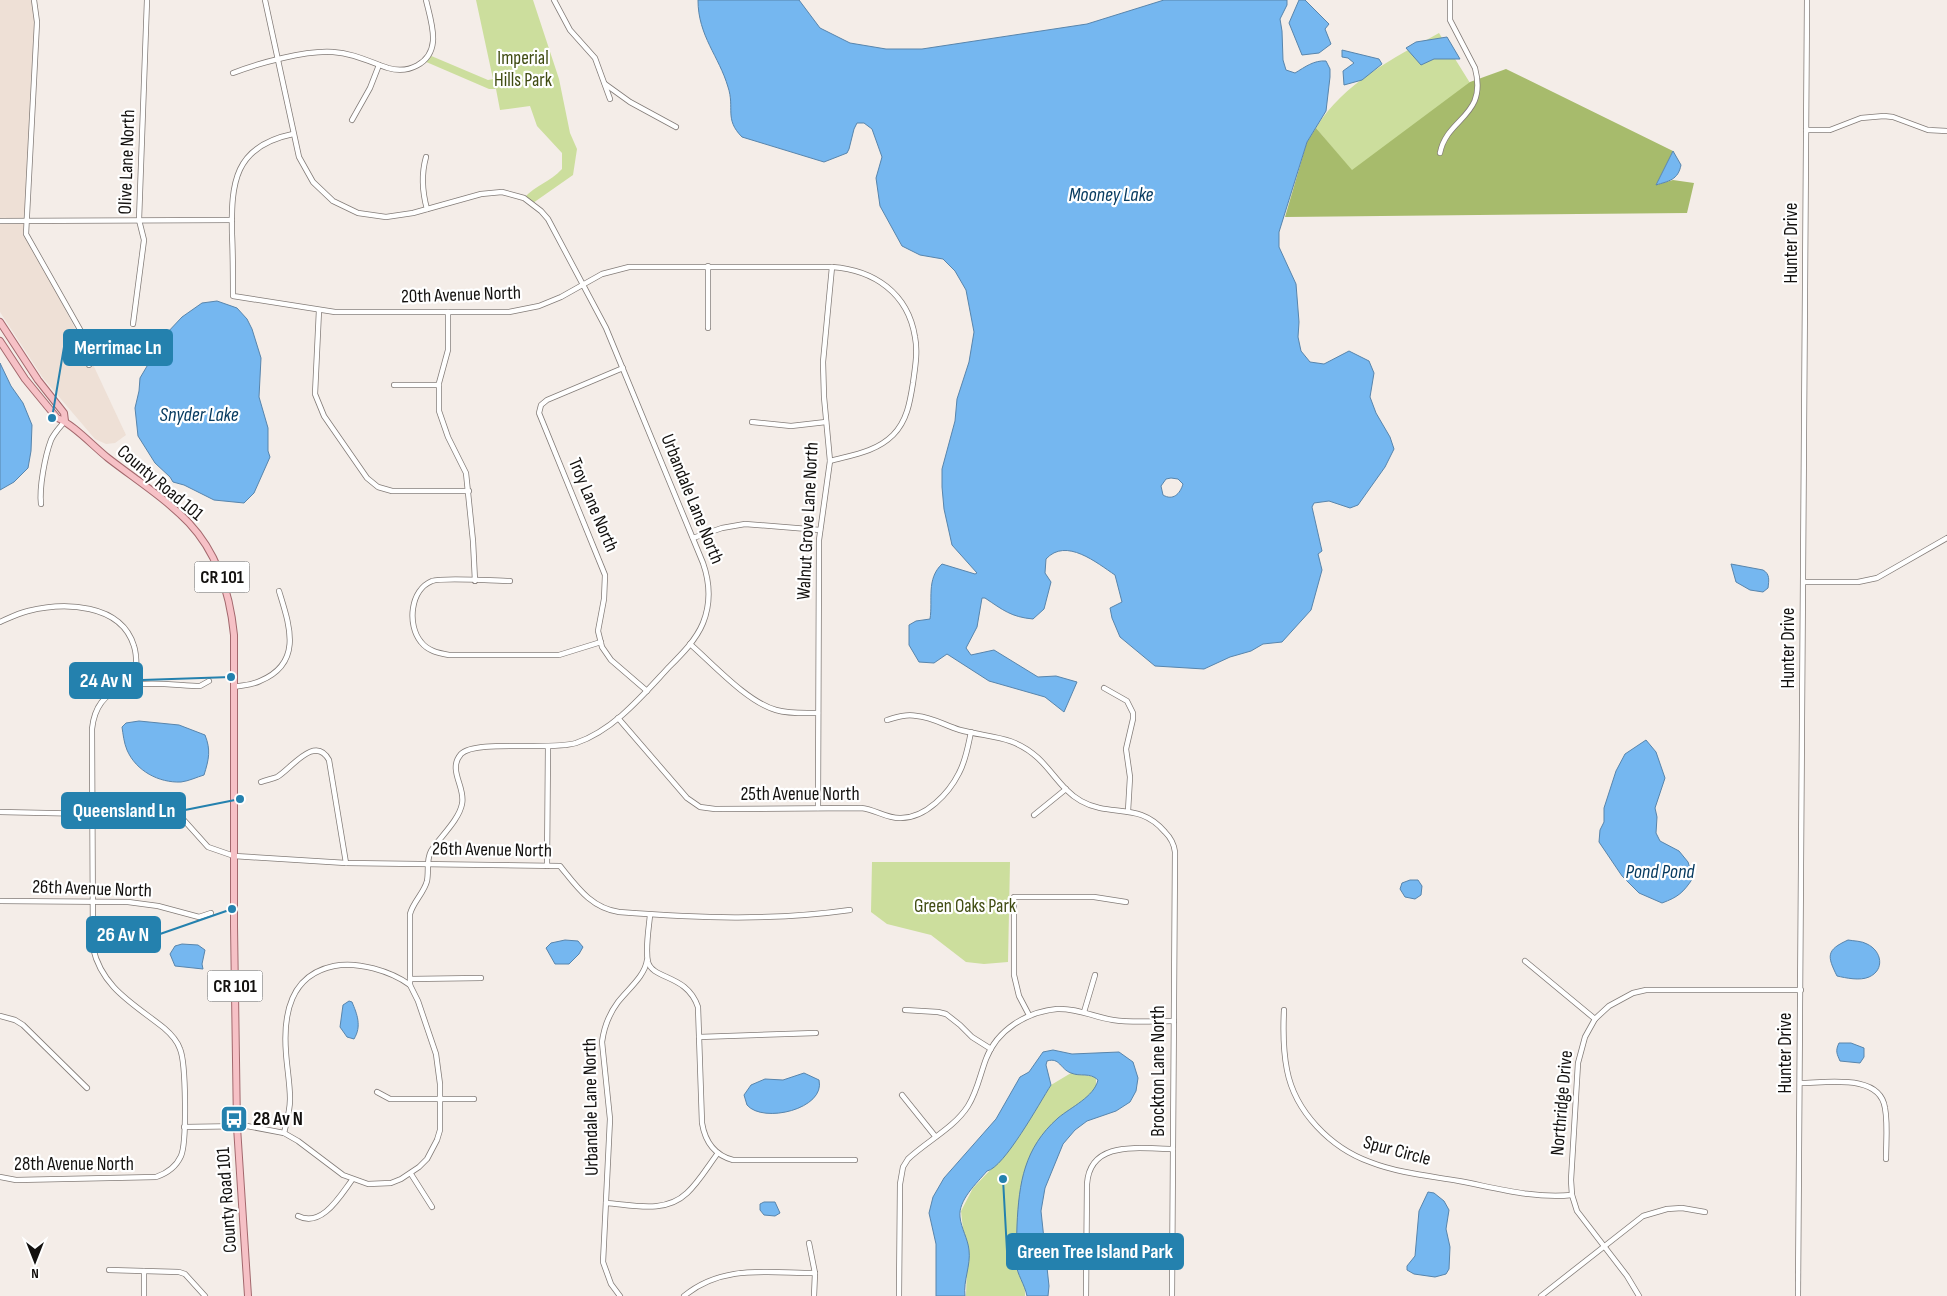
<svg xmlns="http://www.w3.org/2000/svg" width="1947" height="1296" font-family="'Sofia Sans Condensed',sans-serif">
	<rect width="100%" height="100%" fill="#f4ede8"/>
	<!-- built -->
	<polygon fill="#eee0d6" points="0,0 35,0 37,21 27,235 89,356 126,435 115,443 106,444 95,439 43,378 0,312"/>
	<!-- green -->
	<g fill="#ccde9d">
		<path d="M476 0H533L559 79 570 133 577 149 573 175 533 203 524 198C536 185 550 182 562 169V153L537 126 530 106 500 110 496 89H489L424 61 429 55 488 80 493 79Z"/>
		<path d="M1439 33 1470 83 1352 171 1316 128C1343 83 1394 58 1439 33Z"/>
		<polygon points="872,862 1010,862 1008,962 984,964 966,962 931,935 887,924 871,912"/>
		<polygon points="1071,1073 1096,1077 1096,1088 1024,1170 1025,1296 966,1296 967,1266 961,1211 973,1188 997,1163 1018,1138 1051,1085"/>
	</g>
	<!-- forest -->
	<polygon fill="#a7bb6c" points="1506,69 1673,151 1656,185 1673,180 1694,183 1687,213 1285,217 1307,142 1316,128 1352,170 1470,82"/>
	<!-- water -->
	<g fill="#75b7f0" stroke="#5885ac" fill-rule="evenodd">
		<path d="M698 0H799L820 28 850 43 886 49H922L1087 24 1164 0H1287V5L1280 19 1282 31 1283 60 1286 70 1295 73C1305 67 1314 60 1326 61L1330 69V77L1326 111 1307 142 1279 232V247L1296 284 1299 322 1298 337 1301 351 1310 362 1324 364 1349 351 1369 361 1374 373 1370 397 1376 413 1390 437 1394 449 1385 467 1358 505 1350 508 1329 501 1314 503 1312 507 1322 551 1318 554 1322 570 1311 610 1282 642 1263 644 1251 651 1230 657 1204 669 1155 666 1120 637 1112 618 1110 608 1122 602 1115 575C1097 563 1066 537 1046 559L1045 573 1051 582 1044 609 1033 619C1011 617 1003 610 985 598H982L977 627 966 648 971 655 994 650 1038 677 1056 676 1077 682 1064 712 1045 697 989 681 947 654 934 663 919 662 909 645V625L916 621 930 619C933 600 926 579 942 564L975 574 977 573 952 545 944 509 942 487V469L955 421 957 399 969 362 974 332 966 290 955 271 943 259 920 255 902 246 880 206 876 178 882 157 872 129 864 123H857L854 129 849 149 847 153 824 162 742 137C724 119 735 108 728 87 719 56 698 36 698 0ZM1171 478 1178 479 1183 484C1180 494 1173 501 1163 495L1161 486 1166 479Z"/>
		<polygon points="1299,0 1305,0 1329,24 1325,29 1331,44 1319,53 1302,55 1289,23"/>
		<polygon points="1447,37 1460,59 1434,59 1421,65 1406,48 1416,42"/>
		<polygon points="1342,50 1379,59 1382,64 1362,80 1344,85 1343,71 1354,63 1348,58 1342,57"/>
		<path d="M1673 151 1681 165C1678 180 1669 181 1656 185Z"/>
		<polygon points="217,301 237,308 247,319 252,329 261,358 259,397 268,428 268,451 270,457 254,493 244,503 214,500 184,485 173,482 170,477 155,463 138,436 135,408 139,391 140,378 166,334 182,317 202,303"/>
		<polygon points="0,363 11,386 23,403 32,425 31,451 28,468 14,482 0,490"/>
		<path d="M1731 564 1763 570C1770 574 1769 580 1768 588L1763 592 1750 590 1736 582Z"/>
		<path d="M139 721 179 725 205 735C211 750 209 759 204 775 197 777 189 781 181 782 159 783 136 771 127 750 124 743 123 734 122 727L126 723Z"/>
		<path d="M1646 740 1656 752 1665 778 1655 808 1657 817 1656 833 1660 841 1679 851 1688 862 1693 878C1683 893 1678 897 1662 903L1639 893 1622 876 1599 842 1600 830 1604 822V808L1616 771 1625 754Z"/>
		<polygon points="1410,880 1418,880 1422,886 1421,895 1415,899 1405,897 1400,889 1402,883"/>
		<polygon points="565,940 578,941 583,947 579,954 569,964 555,964 546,948 551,943"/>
		<path d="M1848 940C1854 941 1862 941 1867 944 1882 951 1885 970 1869 977 1860 981 1846 978 1837 976 1827 956 1826 950 1848 940Z"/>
		<polygon points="182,944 198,945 205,950 202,964 203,969 175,966 170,954 175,946"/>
		<path d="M349 1001 352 1002C357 1014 362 1026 354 1039L347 1037 340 1027 343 1005Z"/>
		<path d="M1839 1043H1851L1864 1048V1057L1860 1063 1840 1061C1837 1054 1835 1051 1839 1043Z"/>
		<path d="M1053 1050 1072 1054 1119 1052 1133 1062 1138 1078 1136 1091 1130 1102 1116 1111 1087 1121 1075 1130 1063 1144 1045 1188 1041 1211 1049 1286 1048 1296H1027C1025 1285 1017 1274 1016 1264 1015 1251 1017 1238 1017 1225 1019 1183 1024 1148 1058 1118 1071 1107 1094 1097 1098 1080 1090 1072 1080 1077 1071 1073 1060 1069 1060 1057 1047 1061L1046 1065 1051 1085C1040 1102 1004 1168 987 1171 977 1183 958 1200 960 1217 961 1228 968 1239 969 1250 971 1265 963 1281 965 1296H936V1244L929 1213 933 1197 944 1178 996 1119 1020 1077 1029 1072 1043 1052Z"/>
		<path d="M804 1073 819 1080C826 1109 763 1124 747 1105L744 1095 751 1085 765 1079 783 1080Z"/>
		<polygon points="1428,1192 1434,1193 1444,1201 1449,1210 1446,1229 1450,1247 1449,1269 1446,1274 1435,1277 1414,1274 1407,1270 1407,1266 1415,1256 1419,1211"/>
		<polygon points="764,1202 775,1202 780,1213 775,1216 764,1215 760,1210 760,1204"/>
	</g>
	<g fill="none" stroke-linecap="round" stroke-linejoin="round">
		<!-- street casing -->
		<g stroke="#837c78" stroke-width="6">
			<g id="street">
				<polyline points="34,0 37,22 26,234 82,333 89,365"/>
				<polyline points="554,0 570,30 595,58 610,99"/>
				<path d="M233 73C259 63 306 50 333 52 353 53 370 62 388 68 408 74 431 64 433 41 434 28 429 13 426 0"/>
				<polyline points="605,84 630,102 676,127"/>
				<polyline points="352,120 370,88 379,65"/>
				<polyline points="1806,130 1830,130 1861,118 1884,116 1893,117 1928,130 1947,131"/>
				<path d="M293 134C234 146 231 183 232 234 233 255 233 276 233 296L335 312H509L539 306 561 297 602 274 629 267H832C874 270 908 293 915 337 918 352 915 368 913 383 910 402 907 421 893 435 876 452 852 455 830 461"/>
				<path d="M1440 153C1447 117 1488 117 1475 68L1450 20V0"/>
				<path d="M426 157C421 175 422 191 427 209"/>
				<polyline points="0,221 232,220"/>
				<polyline points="708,266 708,328"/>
				<polyline points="319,310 315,394 324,416 367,478 378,487 392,491 469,491"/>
				<polyline points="448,312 448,350 439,383 439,411 448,437 466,473 473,541 475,581"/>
				<polyline points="133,324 144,240 139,220 147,0"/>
				<polyline points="623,368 547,400 541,405 539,413 605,575 604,599 598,631 602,647 611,660 647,691"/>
				<polyline points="394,385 439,385"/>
				<polyline points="752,422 791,426 826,422"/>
				<path d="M41 504C39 488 45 456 51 440 54 433 60 427 65 421"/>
				<polyline points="693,538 722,528 745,524 820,530"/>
				<path d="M510 581C494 581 444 577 432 581 410 590 407 625 421 642 428 651 438 653 449 655H559L601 642"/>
				<polyline points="1804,582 1858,582 1877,578 1947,538"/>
				<path d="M0 622C9 618 19 613 28 611 64 602 121 603 134 646 138 658 136 672 136 684"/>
				<path d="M690 644C713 664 747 702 776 710 790 714 804 713 818 713"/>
				<path d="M234 687C243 685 252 685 260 681 304 663 289 624 279 591"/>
				<polyline points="1104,688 1127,701 1133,713 1133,719 1126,749 1130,777 1128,811"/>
				<path d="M618 718 687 798 700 807 715 809 861 808C875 809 887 819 901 818 926 818 949 793 959 773 966 760 968 746 971 732"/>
				<path d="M887 720C897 717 906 714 917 716 932 717 946 726 960 730 990 738 1013 735 1038 758 1053 772 1063 791 1081 801 1111 818 1139 801 1165 832 1171 838 1174 843 1175 852L1172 1296"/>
				<path d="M261 782C266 780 272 779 277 777 291 769 315 734 329 760L346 863"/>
				<polyline points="818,808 819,540 830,461 824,397 823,362 832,267"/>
				<path d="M0 812 92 814 182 818 208 847 234 856 346 863 560 866C577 887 591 908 619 912 698 918 772 921 850 910"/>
				<polyline points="1034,815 1066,789"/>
				<polyline points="547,866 548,747"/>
				<polyline points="0,901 128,902 158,906 199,917 211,913"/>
				<path d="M650 915C649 927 645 949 648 962 653 980 687 974 698 1007L702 1123C705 1141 714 1155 733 1160H855"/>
				<polyline points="1525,961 1595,1019"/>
				<polyline points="410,979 481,978"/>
				<polyline points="905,1010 938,1012 946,1014 960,1025 972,1037 991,1049"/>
				<path d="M1284 1010C1283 1030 1283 1050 1287 1070 1295 1112 1331 1148 1370 1162 1398 1173 1430 1176 1459 1181 1496 1188 1534 1199 1572 1195"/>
				<polyline points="1084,1012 1095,975"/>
				<polyline points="1029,1015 1019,996 1014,975 1014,897 1094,897 1126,902"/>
				<polyline points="0,1016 15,1020 23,1025 87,1088"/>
				<polyline points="699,1037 816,1033"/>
				<path d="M1800 1083C1826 1083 1880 1073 1885 1108 1888 1124 1886 1143 1886 1159"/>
				<polyline points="377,1092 390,1099 474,1099"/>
				<polyline points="902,1095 935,1136"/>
				<path d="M184 1127 247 1126 284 1133 298 1141 343 1175 368 1184 391 1183 401 1179 419 1167 427 1159 437 1140 440 1130V1084L436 1054 418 1001 410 985V914C413 902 424 893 427 881 429 871 426 860 431 851 440 837 459 820 462 804 466 787 447 770 461 754 475 739 550 751 576 743 614 730 642 696 669 667 682 654 696 640 703 623 711 603 710 583 703 563L606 328 548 219 541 211 524 198 502 192 481 194 413 213 386 217 358 213 333 201 313 182 299 157 265 0"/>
				<path d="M284 1133C287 1121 290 1111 290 1099 290 1084 287 1068 286 1053 283 1014 290 975 334 966 357 961 391 971 410 985"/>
				<polyline points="411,1174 432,1207"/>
				<path d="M0 1177 16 1180 156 1177C168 1173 176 1167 181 1156 187 1142 186 1063 180 1049 177 1040 171 1034 164 1028 134 1004 102 988 93 948L92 729C98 671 158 685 200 686L209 681"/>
				<path d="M606 1203C633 1205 665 1214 687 1193 699 1182 708 1166 718 1153"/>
				<path d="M298 1216C322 1228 340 1196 352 1180"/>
				<polyline points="809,1243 815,1273 814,1296"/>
				<polyline points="109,1270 179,1272 185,1274 205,1296"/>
				<polyline points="144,1271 144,1296"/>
				<path d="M620 1296 611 1284 603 1262 610 1119 602 1042C604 1027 609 1014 618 1002 628 989 645 976 647 960"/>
				<path d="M684 1296C723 1264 768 1273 815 1273"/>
				<path d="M899 1296 900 1184 903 1167 908 1159C927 1141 954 1128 968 1106 977 1092 980 1075 986 1059 997 1030 1026 1012 1057 1009 1078 1008 1093 1017 1113 1020 1133 1023 1154 1021 1174 1021"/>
				<path d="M1086 1296 1087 1184C1090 1139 1141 1149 1173 1149"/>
				<polyline points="1541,1296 1643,1216 1667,1209 1682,1208 1705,1212"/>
				<polyline points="1639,1296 1627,1276 1577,1211 1572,1195 1571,1180 1578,1063 1585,1037 1595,1019 1609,1006 1633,993 1646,990 1801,990"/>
				<polyline points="1798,1296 1807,0"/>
			</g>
		</g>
		<!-- primary casing -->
		<g stroke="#a3686d" stroke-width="8">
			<g id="primary">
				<polyline points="0,322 38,380 64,413 65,421"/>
				<path d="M0 341 25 379 57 418C72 423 94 447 108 458 135 479 165 498 189 523 218 554 230 594 234 635V926L237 1127 248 1296"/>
			</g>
		</g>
		<!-- street -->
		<use href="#street" stroke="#fff" stroke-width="4.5"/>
		<!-- primary -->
		<use href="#primary" stroke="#f6c1c6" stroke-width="6"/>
	</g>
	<!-- icons -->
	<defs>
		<g id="bus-square" transform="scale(1.4375)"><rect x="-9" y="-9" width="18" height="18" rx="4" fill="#2481ae" stroke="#fff"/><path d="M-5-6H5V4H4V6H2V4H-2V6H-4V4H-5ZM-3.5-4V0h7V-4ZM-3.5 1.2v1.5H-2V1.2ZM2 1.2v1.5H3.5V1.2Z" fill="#fff"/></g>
	</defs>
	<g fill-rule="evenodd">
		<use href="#bus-square" x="234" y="1119"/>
	</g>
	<g text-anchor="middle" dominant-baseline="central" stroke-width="4.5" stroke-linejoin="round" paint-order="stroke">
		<!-- shield labels -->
		<g fill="#fff" stroke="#5a5857" stroke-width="1">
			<rect x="194.5" y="561.5" width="55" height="31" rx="4"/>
			<rect x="207.5" y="970.5" width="55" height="31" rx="4"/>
		</g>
		<g font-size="18" font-weight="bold" fill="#13110f">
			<text x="222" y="577">CR 101</text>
			<text x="235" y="986">CR 101</text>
		</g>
		<!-- park labels -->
		<g font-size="19" fill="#404c12" stroke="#fff">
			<text x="523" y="58">Imperial<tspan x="523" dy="22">Hills Park</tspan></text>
			<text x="965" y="906">Green Oaks Park</text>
		</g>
		<!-- street labels -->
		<g font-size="19" fill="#13110f" stroke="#fff">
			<text transform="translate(127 162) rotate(-88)">Olive Lane North</text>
			<text transform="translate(1791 243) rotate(-90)">Hunter Drive</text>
			<text transform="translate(461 295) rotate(-2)">20th Avenue North</text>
			<text transform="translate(160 483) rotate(40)">County Road 101</text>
			<text transform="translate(692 499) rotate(68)">Urbandale Lane North</text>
			<text transform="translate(593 505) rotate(67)">Troy Lane North</text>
			<text transform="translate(808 521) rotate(-87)">Walnut Grove Lane North</text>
			<text transform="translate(1788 648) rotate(-90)">Hunter Drive</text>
			<text x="800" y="794">25th Avenue North</text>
			<text transform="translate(492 850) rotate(1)">26th Avenue North</text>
			<text transform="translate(92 889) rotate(2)">26th Avenue North</text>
			<text transform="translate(1785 1053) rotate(-90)">Hunter Drive</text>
			<text transform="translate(1158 1071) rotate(-90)">Brockton Lane North</text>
			<text transform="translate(1562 1103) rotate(-85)">Northridge Drive</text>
			<text transform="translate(591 1107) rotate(-91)">Urbandale Lane North</text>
			<text transform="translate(1397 1151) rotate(15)">Spur Circle</text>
			<text x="74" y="1164">28th Avenue North</text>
			<text transform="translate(227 1200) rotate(-94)">County Road 101</text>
		</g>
		<!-- poi labels -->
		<g font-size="19" font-weight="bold" fill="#13110f" stroke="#fff" text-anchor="start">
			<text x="253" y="1119">28 Av N</text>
		</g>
		<!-- water labels -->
		<g font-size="20" font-style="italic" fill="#073b60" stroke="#fff">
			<text x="1111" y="195">Mooney Lake</text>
			<text x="199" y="415">Snyder Lake</text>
			<text x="1660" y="872">Pond Pond</text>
		</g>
	</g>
	<!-- callouts -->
	<path fill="none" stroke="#2481ae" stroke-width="2" d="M52 418L64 347M231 677L142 680M240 799L185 810M232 909L160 934M1003 1179L1007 1251"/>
	<g fill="#2481ae" stroke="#fff" stroke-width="2">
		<circle cx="52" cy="418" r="5"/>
		<circle cx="231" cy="677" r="5"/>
		<circle cx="240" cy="799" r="5"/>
		<circle cx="232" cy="909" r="5"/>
		<circle cx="1003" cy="1179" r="5"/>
	</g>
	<g fill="#2481ae" stroke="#2481ae" stroke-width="2">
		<rect x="64" y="330" width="108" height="35" rx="5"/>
		<rect x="70" y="663" width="72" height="35" rx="5"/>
		<rect x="62" y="793" width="123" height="35" rx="5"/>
		<rect x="87" y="917" width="73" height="35" rx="5"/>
		<rect x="1007" y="1234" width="176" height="35" rx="5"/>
	</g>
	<g font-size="20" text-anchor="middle" font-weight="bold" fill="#fff">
		<text x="118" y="354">Merrimac Ln</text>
		<text x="106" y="687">24 Av N</text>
		<text x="124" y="817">Queensland Ln</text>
		<text x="123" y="941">26 Av N</text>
		<text x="1095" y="1258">Green Tree Island Park</text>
	</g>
	<!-- north arrow -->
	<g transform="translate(35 1261) rotate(180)" stroke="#ffffff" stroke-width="4" paint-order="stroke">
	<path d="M0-4L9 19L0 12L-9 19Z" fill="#13110f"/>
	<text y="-8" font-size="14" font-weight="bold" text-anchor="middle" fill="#13110f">N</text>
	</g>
</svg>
